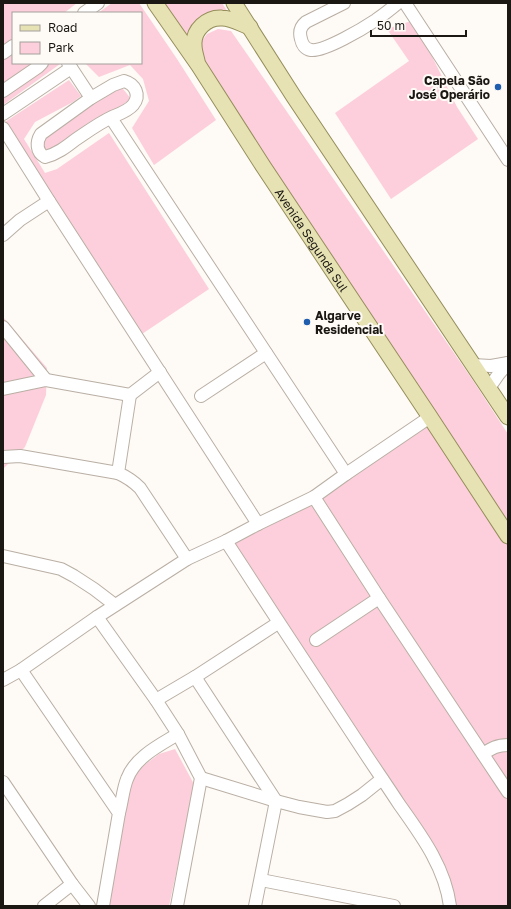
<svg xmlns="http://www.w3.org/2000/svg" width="511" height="909" font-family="'Golos Text',sans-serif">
	<rect width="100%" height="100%" fill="#fefaf6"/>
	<!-- green -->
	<g fill="#fdcfdc">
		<polygon points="3,3 77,3 64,13 13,13 13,63 59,63 60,64 3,105"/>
		<polygon points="112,3 139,3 177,59 216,120 154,165 132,128 149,101 143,79 130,65 99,77 85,63 141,63 141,13 98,13"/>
		<polygon points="163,3 222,3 229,14 190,43"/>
		<polygon points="414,20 457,107 478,139 391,199 335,113 409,61 387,29"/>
		<polygon points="218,29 231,31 472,379 508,434 508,525 200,61 199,45 207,34"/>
		<polygon points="69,80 81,96 73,102 35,122 24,139 45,173 57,169 109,133 209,289 142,334 51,195 5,122"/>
		<polygon points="120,85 131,99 97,123 49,154 35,135"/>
		<polygon points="3,317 47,368 46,395 25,447 3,469"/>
		<polygon points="430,417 508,536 508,906 450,906 444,879 226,541 314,497"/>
		<polygon points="175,749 195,786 169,906 107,906 120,811 138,770 159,754"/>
	</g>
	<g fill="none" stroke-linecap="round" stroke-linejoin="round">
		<!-- minor casing -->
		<g stroke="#b9afa4" stroke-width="14">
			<g id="minor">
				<path d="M344 3 306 22C300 27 299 32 301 39 302 44 305 49 311 50 324 52 364 28 376 20 383 15 391 9 398 3"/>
				<polyline points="405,3 508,160"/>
				<polyline points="84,13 98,3"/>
				<polyline points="3,53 13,46"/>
				<polyline points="68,63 91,98"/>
				<path d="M124 81C135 84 141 95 133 105 128 111 119 114 112 117 99 123 87 132 75 140 66 147 57 154 45 157 36 152 36 142 41 134L91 98 113 85Z"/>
				<polyline points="3,91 38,67 42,63"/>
				<polyline points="3,114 71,68"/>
				<polyline points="111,118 346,474"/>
				<polyline points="3,128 49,201 258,524"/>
				<polyline points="3,235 20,220 49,201"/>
				<polyline points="3,327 46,380"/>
				<polyline points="473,365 491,366 508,363"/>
				<polyline points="489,388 498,375 508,363"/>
				<polyline points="3,389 46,380 130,395 160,372"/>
				<path d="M130 395 118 473C127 477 133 481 140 488L187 559"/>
				<polyline points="201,396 266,353"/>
				<polyline points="3,457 20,456 118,473"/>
				<polyline points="314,497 379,598 508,792"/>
				<path d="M226 541C270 609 314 676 359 744 372 764 386 784 399 804 421 835 445 867 450 906"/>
				<polyline points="3,556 61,569 74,576 94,589 115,605"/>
				<polyline points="97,617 156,700 178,734 201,778 177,906"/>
				<polyline points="316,640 379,598"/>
				<polyline points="21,670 119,813 103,906"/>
				<polyline points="195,677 278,623"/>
				<polyline points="3,680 21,670 97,617 187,559 226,541 258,524 314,497 346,474 430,417"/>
				<polyline points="156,700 195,677 276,801 255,906"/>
				<path d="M483 754C492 748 497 745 508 745"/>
				<polyline points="201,778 276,801 299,807 327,812 335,811 348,804 362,795 382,779"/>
				<polyline points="3,782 72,884 89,906"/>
				<path d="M119 813C122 802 123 789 127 779 135 757 160 745 178 734"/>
				<polyline points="261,880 394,906"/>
				<polyline points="44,906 72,884"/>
			</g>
		</g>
		<!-- major casing -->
		<g stroke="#958e5b" stroke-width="17">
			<g id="major">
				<path id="s1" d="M155 3 199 66 263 166 430 417 508 536"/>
				<polyline points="234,3 294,97 508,417"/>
				<path d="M197 61C196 56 194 51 194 45 193 30 207 17 222 18 232 18 241 24 250 27"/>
			</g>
		</g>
		<!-- minor -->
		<use href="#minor" stroke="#fff" stroke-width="12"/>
		<!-- major -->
		<use href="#major" stroke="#e7e2b3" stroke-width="15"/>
	</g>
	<!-- markers -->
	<g fill="#1f5eaf" stroke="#fefaf6" stroke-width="1.5">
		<circle cx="498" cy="87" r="4"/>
		<circle cx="307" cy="322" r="4"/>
	</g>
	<g text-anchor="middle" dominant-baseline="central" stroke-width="4" stroke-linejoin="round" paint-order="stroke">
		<!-- poi labels -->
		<g font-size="12" font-weight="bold" fill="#1b1814" stroke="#fefaf6" text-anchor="end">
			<text x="490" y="80">Capela São<tspan x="490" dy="14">José Operário</tspan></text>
			<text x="315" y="315" text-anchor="start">Algarve<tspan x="315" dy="14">Residencial</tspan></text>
		</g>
		<!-- street labels -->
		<g font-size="12" fill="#1b1814" stroke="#fefaf6">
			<text stroke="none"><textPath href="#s1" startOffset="284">Avenida Segunda Sul</textPath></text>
		</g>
	</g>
	<!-- border -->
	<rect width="511" height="909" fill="none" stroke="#1b1814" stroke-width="8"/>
	<!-- legend -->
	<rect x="12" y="12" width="130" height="52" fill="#fefaf6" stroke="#a3a09c"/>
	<rect x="20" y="25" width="20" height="6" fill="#e7e2b3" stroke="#a3a09c"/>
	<text x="48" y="32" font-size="12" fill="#1b1814">Road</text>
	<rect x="20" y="42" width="20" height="12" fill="#fdcfdc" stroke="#a3a09c"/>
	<text x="48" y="52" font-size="12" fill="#1b1814">Park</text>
	<!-- scale -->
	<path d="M371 30v6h95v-6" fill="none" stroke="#1b1814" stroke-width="2"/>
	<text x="377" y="30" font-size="12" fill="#1b1814" stroke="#fefaf6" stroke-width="3" paint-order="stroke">50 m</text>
</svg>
